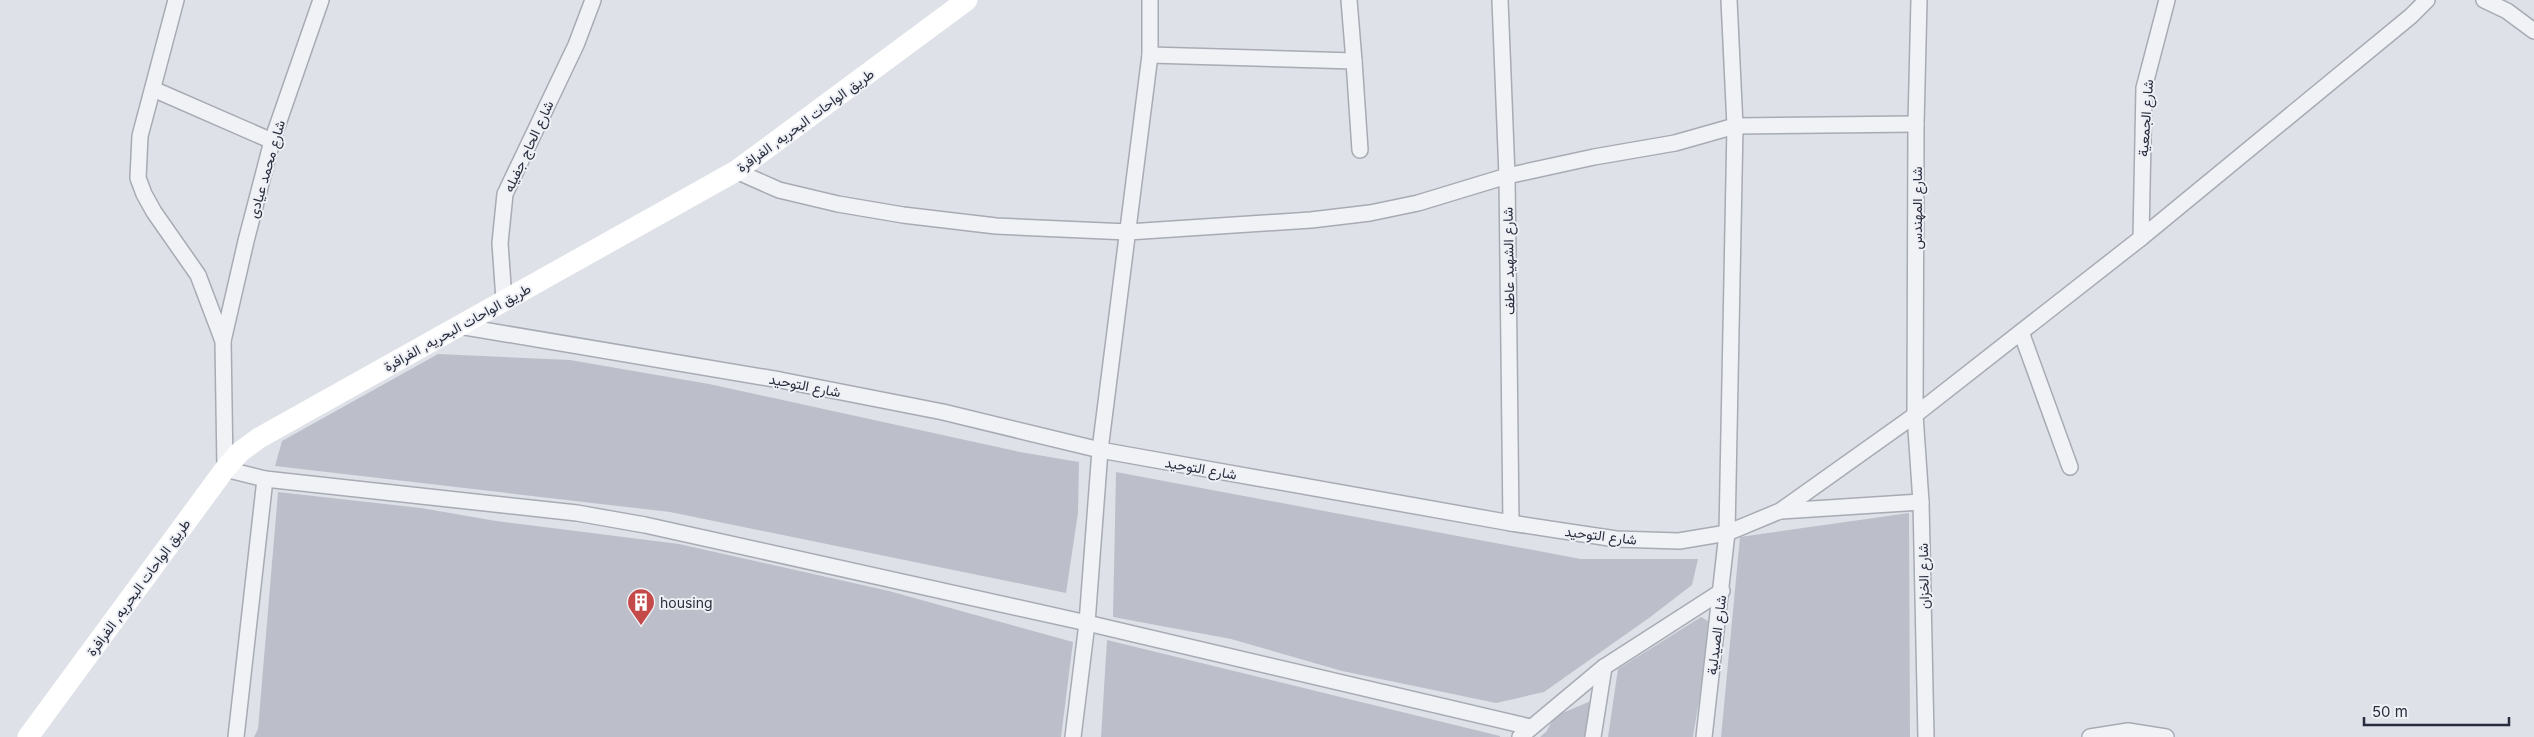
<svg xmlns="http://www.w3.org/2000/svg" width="2534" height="737" font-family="Inter,Vazirmatn,sans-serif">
	<rect width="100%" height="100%" fill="#dee1e7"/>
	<!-- building -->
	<g fill="#bcbfc9">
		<polygon points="438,354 570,360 709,384 1020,452 1079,462 1078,513 1066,593 670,512 275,466 282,441"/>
		<polygon points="1116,472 1581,559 1698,559 1692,585 1649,618 1544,692 1496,703 1342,671 1231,639 1113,617"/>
		<polygon points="278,492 421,508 496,521 679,544 889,591 1073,642 1061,737 254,737 258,729"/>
		<polygon points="1909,513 1910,737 1721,737 1740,537"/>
		<polygon points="1701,617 1708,621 1704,670 1693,737 1608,737 1618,669"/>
		<polygon points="1107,640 1500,736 1500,737 1101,737"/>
		<polygon points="1591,701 1585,737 1540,737 1546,732 1555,716"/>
	</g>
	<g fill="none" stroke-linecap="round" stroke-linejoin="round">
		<!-- street casing -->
		<g stroke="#a7abb4" stroke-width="18">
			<g id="street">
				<polyline points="176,0 140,136 138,178 144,194 154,212 198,275 223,341 225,469 265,479 236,737"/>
				<polyline points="1500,0 1507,176 1511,523"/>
				<polyline points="1919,0 1916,124 1915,415 1921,502 1926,737"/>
				<polyline points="2484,0 2507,11 2534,31"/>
				<polyline points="1150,55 1354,61 1349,0"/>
				<polyline points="1354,61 1360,150"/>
				<polyline points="153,89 272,141"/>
				<polyline points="736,171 779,190 838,204 903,215 996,226 1128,232 1311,220 1370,213 1418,203 1507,176 1594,157 1675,143 1735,126 1916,124"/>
				<polyline points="2141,238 2144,88 2167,0"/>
				<polyline points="504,300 500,243 505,194 576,45 593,0"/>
				<polyline points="459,326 780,380 943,412 1100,450 1511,523 1616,539 1679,541 1727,533 1780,511 1915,415 2141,238 2411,16 2427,0"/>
				<polyline points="2021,332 2070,467"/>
				<polyline points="223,341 246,241 272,141 321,0"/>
				<polyline points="265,479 577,513 645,525 1087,623 1530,727"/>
				<polyline points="1781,511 1921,502"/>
				<polyline points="1073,737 1087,623 1100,450 1150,55 1150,0"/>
				<polyline points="1520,737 1604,667 1722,591"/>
				<polyline points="1593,737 1604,667"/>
				<polyline points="1704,737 1727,533 1735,126 1729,0"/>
				<polyline points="2090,737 2128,731 2166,737"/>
			</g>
		</g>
		<!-- path -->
		<polyline stroke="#bdbfc6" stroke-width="3" stroke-dasharray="4 4" stroke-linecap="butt" points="404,607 412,510"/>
		<!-- street -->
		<use href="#street" stroke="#f1f2f6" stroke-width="15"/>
		<!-- secondary -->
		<polyline stroke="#fff" stroke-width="21" points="28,737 225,469 240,452 259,438 736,171 967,0"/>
	</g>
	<!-- icons -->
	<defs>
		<g id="building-pin" transform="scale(1.4375)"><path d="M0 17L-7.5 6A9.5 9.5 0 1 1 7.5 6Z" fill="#c6494a" stroke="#eef0f5"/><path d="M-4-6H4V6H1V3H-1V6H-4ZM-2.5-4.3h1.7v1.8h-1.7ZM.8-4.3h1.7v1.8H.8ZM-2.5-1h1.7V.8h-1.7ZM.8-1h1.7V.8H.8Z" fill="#fff"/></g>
	</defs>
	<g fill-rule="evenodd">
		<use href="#building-pin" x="641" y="602"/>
	</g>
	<g text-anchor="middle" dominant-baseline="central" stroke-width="4" stroke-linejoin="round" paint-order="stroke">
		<!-- street labels -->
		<g font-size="14" fill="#282d3d" stroke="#eef0f5">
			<text transform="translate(2145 118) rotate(-86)">شارع الجمعية</text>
			<text transform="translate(805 120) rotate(-36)">طريق الواحات البحريه, الفرافرة</text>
			<text transform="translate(528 146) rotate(-65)">شارع الحاج جفيله</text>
			<text transform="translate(266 169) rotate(-74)">شارع محمد عيادى</text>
			<text transform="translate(1916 208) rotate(-90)">شارع المهندس</text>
			<text transform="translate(1508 261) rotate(-91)">شارع الشهيد عاطف</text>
			<text transform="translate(457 327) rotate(-29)">طريق الواحات البحريه, الفرافرة</text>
			<text transform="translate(805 385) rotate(11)">شارع التوحيد</text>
			<text transform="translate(1201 468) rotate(10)">شارع التوحيد</text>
			<text transform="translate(1601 535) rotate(7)">شارع التوحيد</text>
			<text transform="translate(1923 576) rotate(-91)">شارع الخزان</text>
			<text transform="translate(138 587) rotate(-54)">طريق الواحات البحريه, الفرافرة</text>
			<text transform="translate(1716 635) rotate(-83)">شارع الصيدلية</text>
		</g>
		<!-- poi labels -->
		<g font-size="14" fill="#282d3d" stroke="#eef0f5" text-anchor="start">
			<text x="660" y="602">housing</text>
		</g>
	</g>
	<!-- scale -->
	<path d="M2364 717v8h145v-8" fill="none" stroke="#282d3d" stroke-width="2.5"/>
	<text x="2372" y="717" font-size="15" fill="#282d3d" stroke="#eef0f5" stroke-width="4" paint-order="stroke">50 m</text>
</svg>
